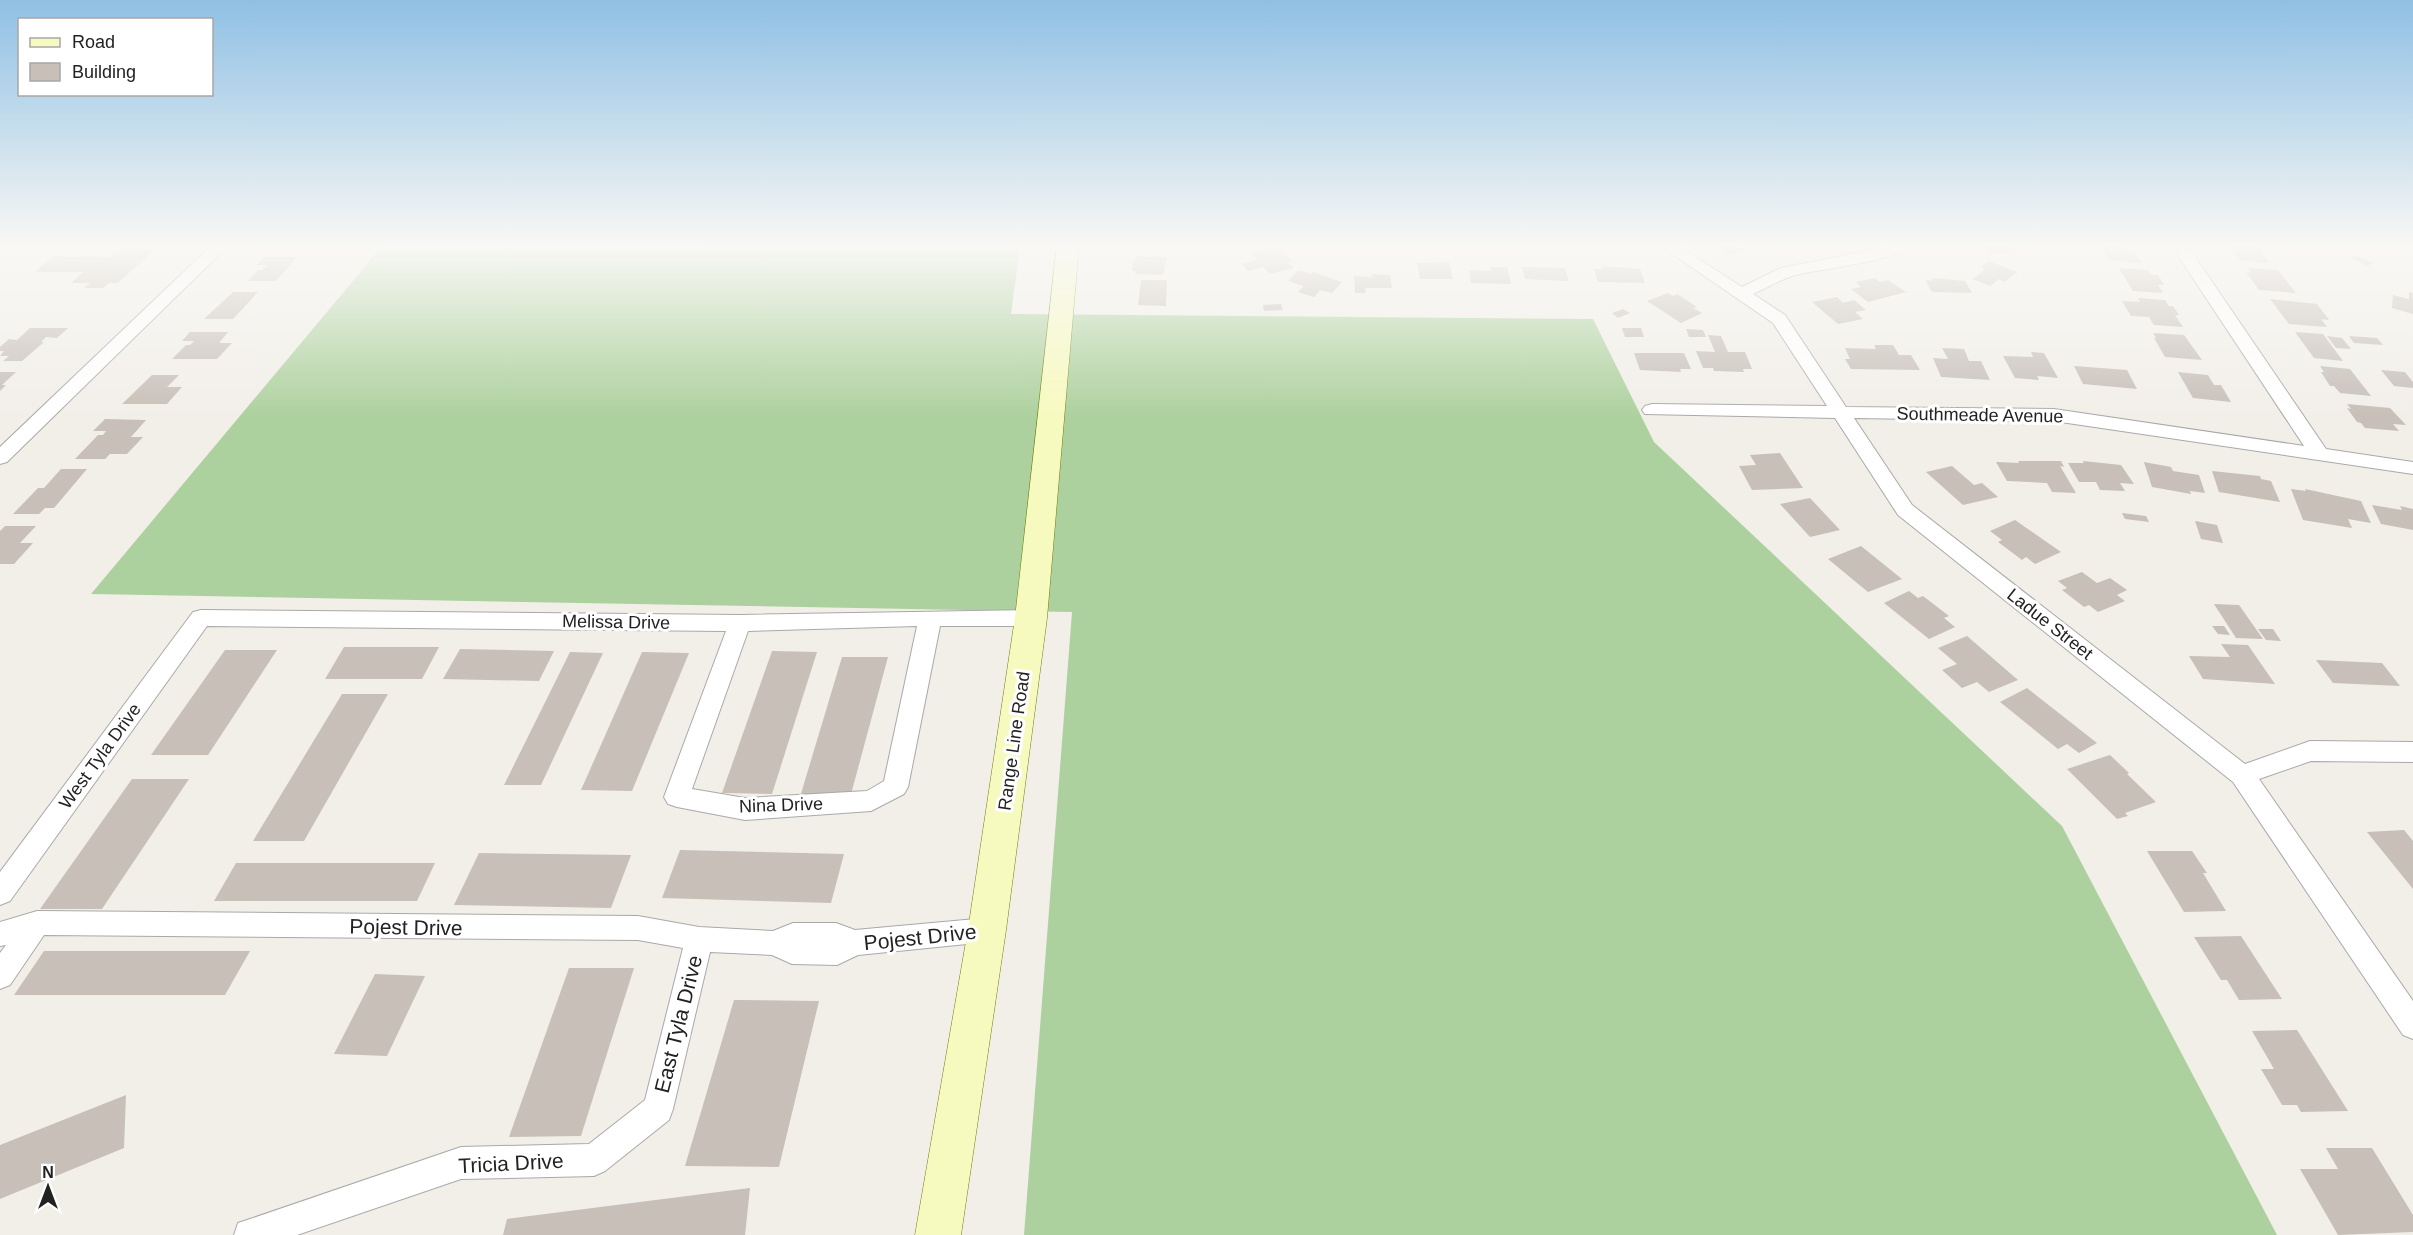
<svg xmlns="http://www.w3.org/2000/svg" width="2413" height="1235" font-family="Helvetica,sans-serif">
	<rect width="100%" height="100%" fill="#f2efe9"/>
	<!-- forest -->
	<polygon fill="#add19e" points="383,245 1020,247 1011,314 1593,319 1654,442 2062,826 2277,1235 1024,1235 1072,612 91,594"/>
	<!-- building -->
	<g fill="#c7bfb8">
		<polygon points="1715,245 1739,245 1747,250 1729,255"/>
		<polygon points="1981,245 2005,245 2014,252 1991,254"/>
		<polygon points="2100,245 2125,245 2130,252 2136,253 2142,263 2109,260"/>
		<polygon points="2226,245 2256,245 2269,263 2240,260"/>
		<polygon points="1274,247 1277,251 1281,250 1292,261 1288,262 1294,268 1270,274 1263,267 1248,271 1242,264 1257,260 1250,253"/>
		<polygon points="117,250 154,250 118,283 109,283 103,288 84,288 90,283 71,283 83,272 35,272 53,256 110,257"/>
		<polygon points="2356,255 2373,263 2368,266 2350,258"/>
		<polygon points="1137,256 1167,257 1163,275 1135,274 1136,271 1132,271 1133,260 1136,260"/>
		<polygon points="264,257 297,257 276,281 248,281 258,270 262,270 267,265 256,265"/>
		<polygon points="1989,261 2017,272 2005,282 1999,279 1990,286 1973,279 1985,269 1981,267"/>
		<polygon points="1449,262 1453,279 1420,279 1417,263"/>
		<polygon points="1603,266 1640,269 1645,283 1598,282 1594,269 1604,269"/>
		<polygon points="1490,267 1507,267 1511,284 1471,283 1469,270 1491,271"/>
		<polygon points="1522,267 1565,268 1569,281 1525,279"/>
		<polygon points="2119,268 2148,270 2152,275 2158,275 2164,285 2158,285 2163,293 2133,291"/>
		<polygon points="2247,268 2278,270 2296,293 2259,290 2246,272 2251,273"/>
		<polygon points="1298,270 1311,274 1313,272 1342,282 1332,293 1320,290 1314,297 1298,292 1304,286 1288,281"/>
		<polygon points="1371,274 1390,275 1392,288 1365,288 1366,293 1355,293 1354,276 1372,277"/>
		<polygon points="1875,278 1880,282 1888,280 1906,292 1868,302 1851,289 1861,287 1856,282"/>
		<polygon points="1932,278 1965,281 1972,293 1932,292 1925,280 1933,281"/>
		<polygon points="1141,280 1167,280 1166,306 1138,305"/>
		<polygon points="233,292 258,292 233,319 204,319"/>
		<polygon points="2409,292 2413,293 2413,314 2392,308 2393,295 2409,299"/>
		<polygon points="1668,293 1673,296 1677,294 1697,307 1693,308 1702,313 1681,323 1647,301"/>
		<polygon points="1837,297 1843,303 1854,300 1866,310 1855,312 1863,319 1838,324 1812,302"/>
		<polygon points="2138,298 2165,300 2169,306 2173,306 2179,315 2175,315 2183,327 2154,325 2149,317 2131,316 2122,301 2140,302"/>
		<polygon points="2270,299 2317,304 2329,320 2321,319 2327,327 2289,324"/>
		<polygon points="1281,304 1283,310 1264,311 1263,305"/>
		<polygon points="1623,309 1630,313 1618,318 1612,313"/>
		<polygon points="30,328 68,328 57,338 46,337 41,342 44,342 22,361 3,361 9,356 0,356 4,351 0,351 0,347 9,339 17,340"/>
		<polygon points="1622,328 1641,328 1644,337 1625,337"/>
		<polygon points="1686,329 1703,330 1706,337 1689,337"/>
		<polygon points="190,332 228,332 219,343 232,343 217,359 172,359 186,345 190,345 194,341 182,341"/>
		<polygon points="2295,332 2323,334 2343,361 2314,358"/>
		<polygon points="2153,333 2184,335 2202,360 2165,357 2154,338 2156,338"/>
		<polygon points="1708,335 1721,336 1728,352 1745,352 1752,369 1743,369 1744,372 1714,371 1713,368 1703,368 1696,351 1715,352"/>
		<polygon points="2327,336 2342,338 2351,349 2336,348"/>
		<polygon points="2349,336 2377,338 2383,345 2354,343"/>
		<polygon points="1874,345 1893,345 1899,355 1911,355 1920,370 1851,369 1845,359 1850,359 1845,348 1876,349"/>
		<polygon points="1942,348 1964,349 1969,361 1981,361 1990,380 1941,377 1933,358 1948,359"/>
		<polygon points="2031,352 2044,353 2058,378 2037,376 2039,380 2015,378 2003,356 2033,357"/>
		<polygon points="1634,353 1684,353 1691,369 1680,369 1681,372 1640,370"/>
		<polygon points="2074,366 2127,370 2137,389 2083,384"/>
		<polygon points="2320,366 2350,369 2371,396 2340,393 2334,386 2330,386 2321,372 2324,372"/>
		<polygon points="2381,370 2405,372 2413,382 2413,388 2394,386"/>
		<polygon points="0,372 16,372 2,385 6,385 0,391"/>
		<polygon points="2178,372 2208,375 2214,385 2221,385 2231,402 2193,398"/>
		<polygon points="152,375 179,375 167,387 182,387 167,404 122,404"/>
		<polygon points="2347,404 2390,408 2406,425 2393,424 2399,431 2365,428 2361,423 2357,422 2347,408 2351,409"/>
		<polygon points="105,419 146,420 131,437 143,437 127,454 110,454 105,459 75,459 98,435 103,435 106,431 93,431"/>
		<polygon points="1780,453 1803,488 1752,490 1739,466 1756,465 1750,455"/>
		<polygon points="2018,461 2061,461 2064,467 2060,466 2076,493 2052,492 2047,483 2007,481 1996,462 2019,463"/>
		<polygon points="2083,461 2121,465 2134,484 2120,483 2125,491 2100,490 2096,482 2079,482 2068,463 2084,463"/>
		<polygon points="2144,462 2171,467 2173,471 2199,475 2205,493 2190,491 2191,494 2152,487"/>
		<polygon points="1952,466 1974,485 1982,483 1998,497 1963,505 1926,472"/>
		<polygon points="61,469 87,469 54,508 45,508 39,514 13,514 38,488 44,488"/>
		<polygon points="2212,471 2260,476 2261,479 2271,481 2280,502 2219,492"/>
		<polygon points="2291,489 2306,491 2305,489 2361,501 2371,523 2348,519 2352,528 2303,520"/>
		<polygon points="1810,498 1840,530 1810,537 1780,504"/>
		<polygon points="2372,505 2402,510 2400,506 2413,509 2413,530 2381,524"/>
		<polygon points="2122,513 2146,516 2149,522 2125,519"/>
		<polygon points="2015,520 2061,552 2035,564 2026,557 2022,560 1998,542 2002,540 1990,531"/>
		<polygon points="2195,521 2217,525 2223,543 2201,539"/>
		<polygon points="5,526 36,526 20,543 33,543 14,564 0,564 0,531"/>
		<polygon points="1861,546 1902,579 1868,592 1828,559"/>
		<polygon points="2082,572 2097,583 2110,578 2127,590 2117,595 2125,601 2098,612 2089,605 2084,607 2062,590 2067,588 2058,581"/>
		<polygon points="1909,591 1918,598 1923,596 1949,616 1944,618 1955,627 1929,639 1884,603"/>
		<polygon points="2214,604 2239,605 2263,639 2236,638"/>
		<polygon points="2212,626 2224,626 2230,635 2218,634"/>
		<polygon points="2258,629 2273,629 2281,641 2266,640"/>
		<polygon points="1967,636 2018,680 1989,692 1977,682 1962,688 1942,670 1957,664 1938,648"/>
		<polygon points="2221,644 2248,645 2275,684 2203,679 2189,656 2230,657"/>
		<polygon points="344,647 439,647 422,679 325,679"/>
		<polygon points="460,649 554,651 539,681 443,679"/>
		<polygon points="225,650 277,650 208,755 151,755"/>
		<polygon points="772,651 817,652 772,794 722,793"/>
		<polygon points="570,652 603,653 541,785 504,785"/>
		<polygon points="642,652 689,653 632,791 581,790"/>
		<polygon points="842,657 888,657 850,798 800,797"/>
		<polygon points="2316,660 2382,663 2400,686 2333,683"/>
		<polygon points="2027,688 2097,743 2079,753 2067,744 2058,749 2000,702"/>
		<polygon points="342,694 388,694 304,841 253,841"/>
		<polygon points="2110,755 2129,773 2127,774 2156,802 2125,813 2128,816 2117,819 2067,769"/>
		<polygon points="132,779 189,779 102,909 40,909"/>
		<polygon points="2404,830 2413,841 2413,889 2367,832"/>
		<polygon points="680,850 844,854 831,903 662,898"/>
		<polygon points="2147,851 2192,851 2207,873 2203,873 2226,911 2184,912"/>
		<polygon points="479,853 631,855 611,908 454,905"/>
		<polygon points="236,863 435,863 417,901 214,901"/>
		<polygon points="2241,936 2282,999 2239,1000 2227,980 2221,980 2194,937"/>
		<polygon points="44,951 250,951 225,995 14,995"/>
		<polygon points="569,968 634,968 581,1136 509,1137"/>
		<polygon points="375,974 425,976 387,1056 334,1054"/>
		<polygon points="734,1000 819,1001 779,1167 685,1166"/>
		<polygon points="2297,1030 2348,1111 2301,1112 2297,1105 2282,1105 2261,1069 2274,1069 2252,1031"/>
		<polygon points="126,1095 124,1148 0,1199 0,1145"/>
		<polygon points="2326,1148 2372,1148 2413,1215 2413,1232 2338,1235 2300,1169 2338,1169"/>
		<polygon points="750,1188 745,1235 503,1235 507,1219"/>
	</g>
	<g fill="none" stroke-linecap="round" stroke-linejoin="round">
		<!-- minor casing -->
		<g stroke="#a9a9a9" stroke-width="2">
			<g id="minor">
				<polygon points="212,245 229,245 7,462 0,464 0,447"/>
				<path d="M1659 245H1677L1742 287 1781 268 1877 249 1887 245H1908C1899 262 1814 269 1792 276 1778 281 1766 288 1753 294L1785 315 1846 407 2054 409 2304 446 2171 245H2187L2326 449 2413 462V474L2054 421 1854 418 1912 505 2245 764 2310 741 2413 742V762L2311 761 2259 779 2413 1001V1039L2403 1035 2233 782 1898 515 1835 418 1645 414 1642 410 1645 406 1652 404 1827 406 1773 323Z"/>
				<path d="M201 610 740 615 1031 610 1039 612 1042 618 1039 624 1031 626H940L908 787 904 794 871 811 745 820 677 807 668 804 664 797 726 631 207 626 10 901 0 905V872L193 612ZM917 626 884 781 867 791 745 798 692 789 748 631Z"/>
				<polygon points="37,911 638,916 699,927 773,931 793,923 836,923 855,930 987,918 997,921 1001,930 997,939 987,942 858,955 837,965 792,964 772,955 710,952 673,1109 669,1120 605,1171 594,1176 461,1179 297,1235 234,1235 238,1223 250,1219 461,1147 589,1144 645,1100 683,948 638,940 44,935 10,985 0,989 0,953 6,945 0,946 0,922"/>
			</g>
		</g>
		<!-- secondary casing -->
		<g stroke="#707d05" stroke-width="1">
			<polygon id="secondary" points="1057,245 1079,245 1047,618 1006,930 961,1235 915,1235 968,930 1015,618"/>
		</g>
		<!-- minor -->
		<use href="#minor" fill="#fff" fill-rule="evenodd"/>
		<!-- secondary -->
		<use href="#secondary" fill="#f7fabf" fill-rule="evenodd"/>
	</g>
	<!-- sky -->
	<linearGradient id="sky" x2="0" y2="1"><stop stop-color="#8fc0e4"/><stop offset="0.59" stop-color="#f9f8f5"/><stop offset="1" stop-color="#f9f8f5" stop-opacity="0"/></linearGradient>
	<rect width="2413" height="417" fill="url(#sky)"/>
	<g text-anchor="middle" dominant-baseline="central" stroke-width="6" stroke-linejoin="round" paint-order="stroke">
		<!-- street labels -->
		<g font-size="18" fill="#222" stroke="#fff">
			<text transform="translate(1980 415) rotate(1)">Southmeade Avenue</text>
			<text transform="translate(616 622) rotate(1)">Melissa Drive</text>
			<text transform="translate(2050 624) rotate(38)">Ladue Street</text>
			<text transform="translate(1014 741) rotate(-82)">Range Line Road</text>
			<text transform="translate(100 756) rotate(-54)">West Tyla Drive</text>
			<text transform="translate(781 805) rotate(-2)">Nina Drive</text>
		</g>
		<!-- near-street labels -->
		<g font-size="21" fill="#222" stroke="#fff">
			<text transform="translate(406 927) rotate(1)">Pojest Drive</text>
			<text transform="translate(920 937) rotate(-6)">Pojest Drive</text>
			<text transform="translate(678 1024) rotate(-76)">East Tyla Drive</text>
			<text transform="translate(511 1163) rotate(-3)">Tricia Drive</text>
		</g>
	</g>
	<!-- legend -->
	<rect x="18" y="18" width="195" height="78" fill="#ffffff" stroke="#a7a7a7" stroke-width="1.5"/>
	<rect x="30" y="38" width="30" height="9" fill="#f7fabf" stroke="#a7a7a7" stroke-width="1.5"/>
	<text x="72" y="48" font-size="18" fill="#222222">Road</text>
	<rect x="30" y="63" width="30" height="18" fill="#c7bfb8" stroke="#a7a7a7" stroke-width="1.5"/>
	<text x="72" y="78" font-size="18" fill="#222222">Building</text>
	<!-- north arrow -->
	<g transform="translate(48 1187)" stroke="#ffffff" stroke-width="4.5" paint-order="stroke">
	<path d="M0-4.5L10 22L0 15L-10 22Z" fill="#222222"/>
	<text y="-9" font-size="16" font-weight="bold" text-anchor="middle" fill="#222222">N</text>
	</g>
</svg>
